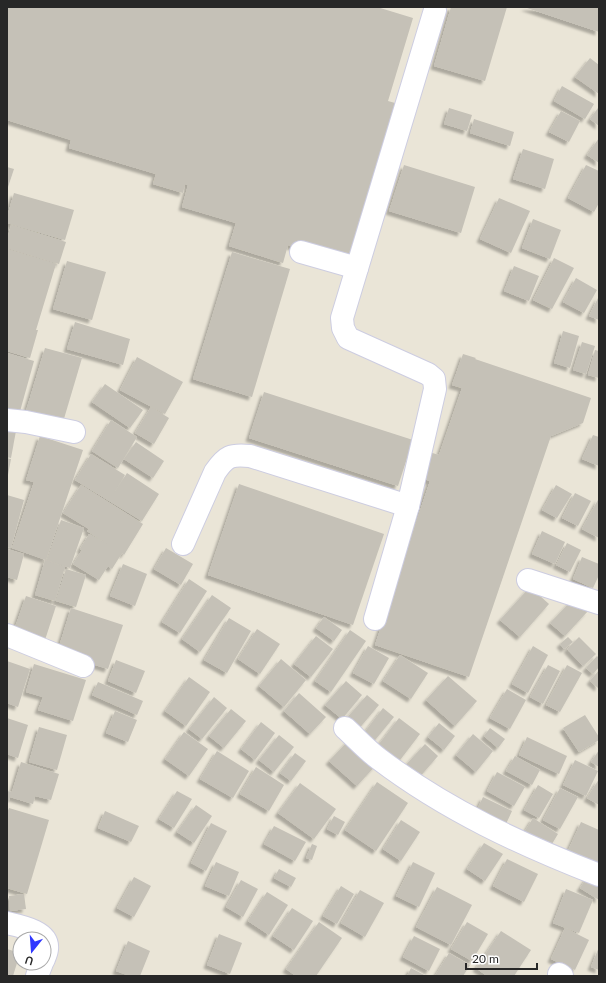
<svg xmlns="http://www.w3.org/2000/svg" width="606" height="983" font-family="Lato,sans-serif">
	<defs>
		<filter id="shadow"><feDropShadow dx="-3.5" dy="3.5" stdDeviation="1" flood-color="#0004"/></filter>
	</defs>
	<rect width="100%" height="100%" fill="#eae5d7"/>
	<!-- building -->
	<g fill="#c5c1b7" filter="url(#shadow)">
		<polygon points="8,7 377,7 413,18 388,101 395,103 347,263 288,245 283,263 229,246 236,223 182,207 188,185 185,184 183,193 153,184 156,174 69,148 71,140 7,120 7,10"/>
		<polygon points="451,7 507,7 485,81 434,66"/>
		<polygon points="524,7 599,7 599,32"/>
		<polygon points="590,58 599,65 599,94 575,77"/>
		<polygon points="562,86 594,104 585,119 554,101"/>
		<polygon points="449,108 472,115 467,131 444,124"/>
		<polygon points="598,108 599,108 599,126 590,119"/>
		<polygon points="561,111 580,121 569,142 549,132"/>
		<polygon points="474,119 514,132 510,146 470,133"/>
		<polygon points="599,138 599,163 587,155"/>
		<polygon points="523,149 554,159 545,189 513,179"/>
		<polygon points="404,165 475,187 461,233 389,211"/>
		<polygon points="586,165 599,171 599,203 594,212 568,198"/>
		<polygon points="7,167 14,169 7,190"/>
		<polygon points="14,193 74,210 65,240 7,223 7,217"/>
		<polygon points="499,198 530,211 511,253 480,239"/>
		<polygon points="533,219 561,230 550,259 522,248"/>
		<polygon points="11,225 66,242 59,264 7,248 7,240"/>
		<polygon points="7,249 56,264 36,330 38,330 30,358 7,351"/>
		<polygon points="232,252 290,269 252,397 193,379"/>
		<polygon points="554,258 574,268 552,309 533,300"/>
		<polygon points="67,261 106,272 92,320 53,309"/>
		<polygon points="514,266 539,276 529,301 504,291"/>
		<polygon points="576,278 597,290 584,313 563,302"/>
		<polygon points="599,296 599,320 589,316"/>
		<polygon points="75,322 130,339 123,365 67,349"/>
		<polygon points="563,331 579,336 570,368 554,363"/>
		<polygon points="582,342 595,346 586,374 573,370"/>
		<polygon points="45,348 82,358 63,422 26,411"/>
		<polygon points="595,350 599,351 599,378 588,375"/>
		<polygon points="7,353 34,361 19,415 7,412"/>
		<polygon points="463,354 476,358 475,359 591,398 583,423 551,436 469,677 375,645 430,481 418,477 426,451 439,455 462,388 452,385"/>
		<polygon points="137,357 183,382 165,414 120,390"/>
		<polygon points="105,384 143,410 130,428 92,402"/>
		<polygon points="264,392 413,440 398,486 249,438"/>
		<polygon points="151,407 169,418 154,444 135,433"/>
		<polygon points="111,420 137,437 118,468 92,451"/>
		<polygon points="7,429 16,431 11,458 7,457"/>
		<polygon points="593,435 599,437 599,466 582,459"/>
		<polygon points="40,436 83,450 46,560 12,548 34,482 26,480"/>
		<polygon points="136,442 164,461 153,478 124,459"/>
		<polygon points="91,454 125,475 111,498 127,473 159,494 142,521 75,480"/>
		<polygon points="7,459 11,459 8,475 7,474"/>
		<polygon points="239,484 384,534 353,625 208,575"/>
		<polygon points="81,485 143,524 124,555 122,553 112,569 108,566 99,580 73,564 82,550 80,549 89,534 107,544 87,531 89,529 63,513"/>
		<polygon points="556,485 572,494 557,518 542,510"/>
		<polygon points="575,493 591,501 578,526 562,518"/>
		<polygon points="7,495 24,500 11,548 7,547"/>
		<polygon points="599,498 599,538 582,529"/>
		<polygon points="61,520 84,528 70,568 47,560"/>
		<polygon points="542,531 565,542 555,564 532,554"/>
		<polygon points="567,543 581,550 570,572 556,565"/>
		<polygon points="166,548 193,564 181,585 154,569"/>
		<polygon points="7,549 24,554 17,580 7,577"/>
		<polygon points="582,557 599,564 599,575 593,588 573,579"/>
		<polygon points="45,560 65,567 55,601 35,595"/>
		<polygon points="123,564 147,574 135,606 110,596"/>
		<polygon points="66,569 86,575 76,607 56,601"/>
		<polygon points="189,579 207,591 180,633 162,622"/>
		<polygon points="530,587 549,604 520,637 500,620"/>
		<polygon points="212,595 231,608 200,652 182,639"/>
		<polygon points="26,596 56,606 44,643 13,633"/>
		<polygon points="574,598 588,611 565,636 550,623"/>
		<polygon points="71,608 123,625 108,669 57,653"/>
		<polygon points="324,617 342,630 334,641 316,628"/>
		<polygon points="229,618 251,631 227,673 204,660"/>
		<polygon points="257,629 280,644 260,674 238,659"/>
		<polygon points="350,630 366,641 331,692 315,681"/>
		<polygon points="316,636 333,649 311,677 294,664"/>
		<polygon points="568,637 573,642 564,649 560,644"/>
		<polygon points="579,637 596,654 583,666 567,649"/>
		<polygon points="368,646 389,658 374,684 353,673"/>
		<polygon points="533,646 548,655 528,693 512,684"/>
		<polygon points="400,655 428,673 411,699 383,681"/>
		<polygon points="597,656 599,658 599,667 593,674 586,668"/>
		<polygon points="281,659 306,680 284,707 259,686"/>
		<polygon points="116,660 145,671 136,693 108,681"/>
		<polygon points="7,661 30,669 18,707 7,703"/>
		<polygon points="34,664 86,680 73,721 38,710 43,697 26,692"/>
		<polygon points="548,665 560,671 543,704 530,697"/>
		<polygon points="567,665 582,673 560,712 546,705"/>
		<polygon points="599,670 599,686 598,688 590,681"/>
		<polygon points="448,676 477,701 455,726 426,700"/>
		<polygon points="189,677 210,692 186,726 165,711"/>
		<polygon points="346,681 362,695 342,719 325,705"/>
		<polygon points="98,682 143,701 137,715 92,695"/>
		<polygon points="507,689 526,700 510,729 490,718"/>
		<polygon points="299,693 326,717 310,734 284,711"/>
		<polygon points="367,695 379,705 357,731 345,720"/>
		<polygon points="214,697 227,708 202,739 189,729"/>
		<polygon points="383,708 394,717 371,745 361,737"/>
		<polygon points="231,709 246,721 224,748 209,736"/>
		<polygon points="115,711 137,720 128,742 106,733"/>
		<polygon points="585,715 599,737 599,740 579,752 563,728"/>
		<polygon points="7,718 28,725 18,758 7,754"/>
		<polygon points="399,718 420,734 397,764 376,748"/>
		<polygon points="261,722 275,733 255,760 241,749"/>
		<polygon points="439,723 455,736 444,750 428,737"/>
		<polygon points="39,727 67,735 57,770 29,762"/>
		<polygon points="490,728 505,739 498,748 484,736"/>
		<polygon points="184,732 208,749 189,776 165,759"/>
		<polygon points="473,734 493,751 476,772 456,755"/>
		<polygon points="279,735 294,747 274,772 259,760"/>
		<polygon points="527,737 567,756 559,774 519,755"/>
		<polygon points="349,740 377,764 357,786 329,761"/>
		<polygon points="425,744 438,756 418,779 404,767"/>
		<polygon points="599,750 599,767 591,762"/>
		<polygon points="217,751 249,771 233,798 200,779"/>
		<polygon points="295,753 306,761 291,781 280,773"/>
		<polygon points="515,756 540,770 532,785 506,771"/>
		<polygon points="575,760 598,771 586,796 563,785"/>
		<polygon points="21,762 59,774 51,800 35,796 33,804 10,797 7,807 7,791 12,792"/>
		<polygon points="256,767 284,785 269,811 240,794"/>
		<polygon points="497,772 525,787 514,806 487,791"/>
		<polygon points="599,779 599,805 587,798"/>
		<polygon points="377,782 408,803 376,851 345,830"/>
		<polygon points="300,783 336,809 314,839 278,813"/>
		<polygon points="538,785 553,794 539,818 524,810"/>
		<polygon points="560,788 578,797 560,829 543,820"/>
		<polygon points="177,791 192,799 174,828 159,819"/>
		<polygon points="483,797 512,811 505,826 476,812"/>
		<polygon points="196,805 212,816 194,843 177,832"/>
		<polygon points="9,808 49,820 27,894 7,888 7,813"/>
		<polygon points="105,811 139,826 131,842 98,828"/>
		<polygon points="334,816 345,822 338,835 327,829"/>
		<polygon points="533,818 558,834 547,852 522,836"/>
		<polygon points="401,820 420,832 401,861 383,849"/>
		<polygon points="581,822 599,830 599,867 567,853"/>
		<polygon points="211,823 227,831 206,871 191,863"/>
		<polygon points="274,826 306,842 295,861 264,844"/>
		<polygon points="484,843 503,854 485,881 467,869"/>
		<polygon points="312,844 317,846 312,860 306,858"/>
		<polygon points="507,859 538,874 524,902 493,886"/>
		<polygon points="216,862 239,872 229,896 205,886"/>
		<polygon points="413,862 435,873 419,907 396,896"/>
		<polygon points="279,869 296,878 291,887 274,878"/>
		<polygon points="588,876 599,883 599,900 580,888"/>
		<polygon points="134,877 151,886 134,917 117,908"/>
		<polygon points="241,880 258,889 243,917 226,907"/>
		<polygon points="341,886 354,894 337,924 323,916"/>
		<polygon points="437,887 472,905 451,945 416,927"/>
		<polygon points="566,889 593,900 579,933 553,923"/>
		<polygon points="360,890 384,903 365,937 341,923"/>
		<polygon points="267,892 288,905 269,935 248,921"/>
		<polygon points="24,894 26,909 10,911 9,896"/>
		<polygon points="292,908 313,921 294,950 273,936"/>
		<polygon points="319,922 342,938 316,976 296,976 286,969"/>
		<polygon points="467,922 488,934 472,961 451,949"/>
		<polygon points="565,928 589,940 575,970 551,959"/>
		<polygon points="501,931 531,950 514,976 487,976 476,968"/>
		<polygon points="219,934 242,943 230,974 207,965"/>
		<polygon points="414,936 440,949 429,971 403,957"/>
		<polygon points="128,941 150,951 140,976 130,976 116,971"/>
		<polygon points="599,947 599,970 591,967"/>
		<polygon points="7,949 20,953 13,976 7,976"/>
		<polygon points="449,953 470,965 463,976 435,976"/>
		<polygon points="411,968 426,976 407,976"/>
	</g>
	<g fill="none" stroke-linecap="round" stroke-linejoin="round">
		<!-- minor casing -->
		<g stroke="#cdcde1" stroke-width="24">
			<g id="minor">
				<polyline points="301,252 357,268"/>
				<polyline points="7,420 26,422 74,432"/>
				<path d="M183 544 215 472C226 456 231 454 250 456L408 506 435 389 434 379 428 374 348 338 343 328 342 318 435 10"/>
				<polyline points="528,580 599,603"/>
				<polyline points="375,619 408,506"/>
				<polyline points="7,635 83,666"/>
				<path d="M345 728C356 738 367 750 379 759 446 810 522 845 599 875"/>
				<path d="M7 923C20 926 49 931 47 949 47 952 45 956 44 959"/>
				<polyline points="559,974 562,976"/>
				<polyline points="37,976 42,963"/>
			</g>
		</g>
		<!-- minor -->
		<use href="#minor" stroke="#fff" stroke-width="22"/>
	</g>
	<!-- border -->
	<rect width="606" height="983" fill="none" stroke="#272727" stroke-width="16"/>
	<!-- north arrow -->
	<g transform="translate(32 951) rotate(197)"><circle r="19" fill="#ffffff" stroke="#a9a9a9"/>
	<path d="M0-3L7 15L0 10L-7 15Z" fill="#3037fe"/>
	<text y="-6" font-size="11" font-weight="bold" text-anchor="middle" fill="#272727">U</text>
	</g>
	<!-- scale -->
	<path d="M466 963v6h71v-6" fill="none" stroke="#272727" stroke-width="2"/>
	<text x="472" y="963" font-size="12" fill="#272727" stroke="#ffffff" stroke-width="3" paint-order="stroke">20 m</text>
</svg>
